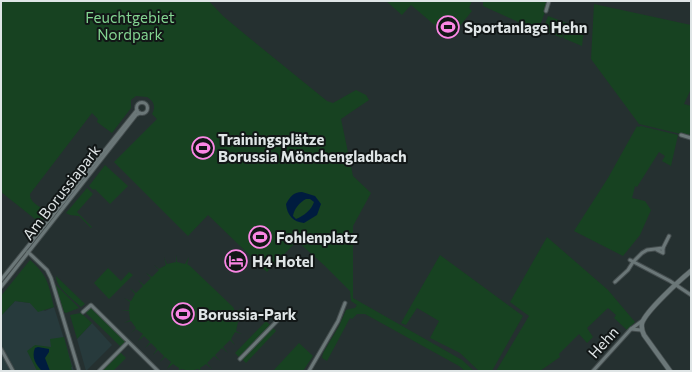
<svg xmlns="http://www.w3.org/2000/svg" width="692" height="372" font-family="Commissioner,sans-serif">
	<rect width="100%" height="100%" fill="#253030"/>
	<!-- built -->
	<g fill="#273a3c">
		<polygon points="15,301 30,303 45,311 54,307 74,371 1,371 1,316"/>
		<polygon points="92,323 112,345 86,371 77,339"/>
	</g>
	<!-- green -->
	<g fill="#174221">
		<path d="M3 1H209L223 16 247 36 327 101 333 103 356 90 366 95 369 100 341 119 353 176 371 193 353 226V298L462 360 474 371H465L459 366 365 314H357L352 319 350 318 327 361 322 358 323 353 339 326 346 310 349 309 355 308 357 305 351 301 350 291 325 266 297 241 267 272 208 215 188 236 114 162 157 119 152 114C156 107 154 101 147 97L136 96 131 100V108L112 133 97 122 98 119 92 113 30 194C30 204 42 207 49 213L40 223 1 192V2Z"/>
		<polygon points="386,1 477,1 477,2 472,1 469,8 472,11 450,38 411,5 402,15"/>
		<polygon points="483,1 549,1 538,31 483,6"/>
		<polygon points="594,4 691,25 691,89 684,104 691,106 691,128 689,136 639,124 591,59"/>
		<polygon points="548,16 567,23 562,38 543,30"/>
		<polygon points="569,24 584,29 582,46 563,38"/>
		<polygon points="637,126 638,127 641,126 678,135 671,166 662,161 665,156 659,152 637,187 635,186 632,198 645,201 651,210 640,235 623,256 574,231 608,178"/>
		<polygon points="105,165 128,186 110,204 95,189 93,190 89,186"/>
		<polygon points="87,188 93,194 77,212 92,227 91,228 79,216 70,215 66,213"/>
		<polygon points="547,237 608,290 635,322 627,330 614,318 616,315 608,308 587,328 593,337 587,343 579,334 559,354 560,357 540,371 496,371 529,316 510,302"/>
		<polygon points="176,255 177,262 185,264 189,257 187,264 190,266 233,307 235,311 242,309 236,313 237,321 245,322 238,322 236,331 242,334 235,332 231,339 235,345 230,340 223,347 228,353 222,348 215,355 220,361 214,356 207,363 212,369 206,364 200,368 201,371 198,369 190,371 181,369 179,371 179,368 173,364 167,369 171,362 165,357 160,362 164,356 158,350 153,355 157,349 151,343 145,348 150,342 144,336 138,341 143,334 136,329 131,333 136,328 131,321 124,323 130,320 129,311 121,311 129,310 130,302 124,298 131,301 135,294 130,288 136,293 143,286 138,280 144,285 151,278 146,273 152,277 159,270 154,265 159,269 166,265 164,257 167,264 176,262"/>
		<polygon points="440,255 523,316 492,371 479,371 460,353 430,338 439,321 417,308 406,325 401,323"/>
		<path d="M30 260C49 277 48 284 54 307L38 312 30 303 15 301 1 316V296Z"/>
		<polygon points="108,268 121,281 129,272 133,275 109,299 94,283"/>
		<path d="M56 276 85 304 81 307C73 299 56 288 56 276Z"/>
		<polygon points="55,284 79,308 66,313 64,312"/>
		<polygon points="91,307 126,342 121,347 85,312"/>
		<polygon points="81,313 92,323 77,339 70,315"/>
		<polygon points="266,321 270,325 239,357 235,353"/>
		<polygon points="272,327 276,331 246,363 242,359"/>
		<polygon points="64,337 72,367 71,367 72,371 37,371 27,351 35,345 51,347 50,339"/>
		<polygon points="299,343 313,356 303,371 273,371"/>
		<polygon points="119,352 121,353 126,358 113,371 101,371"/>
	</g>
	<!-- water -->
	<g fill="#001c3f" fill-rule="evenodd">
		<path d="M302 192 315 196 321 204 317 215 304 223C293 222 287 215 286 204 290 197 293 192 302 192ZM306 199H310L314 202C312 209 304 216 296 219L293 216C294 209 300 202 306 199Z"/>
		<path d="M38 347 49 349V352L45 358 50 371H42C36 365 31 357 35 348Z"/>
	</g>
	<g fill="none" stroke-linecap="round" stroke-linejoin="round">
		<!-- street casing -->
		<g stroke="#444d4e" stroke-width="5">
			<g id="street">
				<polyline points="546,11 549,1"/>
				<circle cx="142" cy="108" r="5.5"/>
				<polyline points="681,135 691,138"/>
				<polyline points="657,250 663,253 663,248"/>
				<polyline points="28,252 47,270 51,278 79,371"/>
				<polyline points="630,260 670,281 691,295"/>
				<polyline points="1,280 137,110"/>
				<polyline points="615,282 628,270 633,262 642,253 647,250 663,248 669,236"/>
				<polyline points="1,287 136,115 140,113"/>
				<polyline points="83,312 91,305 158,371"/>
				<polyline points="631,329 641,330"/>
				<polyline points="1,349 13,371"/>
				<polyline points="240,359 278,320"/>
				<polyline points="99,371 128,342"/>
				<polyline points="309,371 338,321 345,303"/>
				<polyline points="593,371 631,329 642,321"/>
			</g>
		</g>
		<!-- secondary casing -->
		<g stroke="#444d4e" stroke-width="6">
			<path id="secondary" d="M670 371 644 335C642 331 641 328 642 323 646 311 680 280 691 271"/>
		</g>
		<!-- street -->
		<use href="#street" stroke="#6b7778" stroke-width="3"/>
		<!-- secondary -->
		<use href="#secondary" stroke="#6b7778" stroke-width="4.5"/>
	</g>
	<!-- icons -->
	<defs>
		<g id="stadium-ring" transform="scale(1.15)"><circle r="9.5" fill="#121717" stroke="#fb87e5" stroke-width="1.5"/><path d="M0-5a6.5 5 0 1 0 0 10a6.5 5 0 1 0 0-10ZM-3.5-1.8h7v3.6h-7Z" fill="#fb87e5"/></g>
		<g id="hotel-ring" transform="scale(1.15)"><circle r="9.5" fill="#121717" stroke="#fb87e5" stroke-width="1.5"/><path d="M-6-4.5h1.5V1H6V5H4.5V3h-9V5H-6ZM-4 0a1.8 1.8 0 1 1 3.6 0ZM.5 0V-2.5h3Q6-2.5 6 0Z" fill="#fb87e5"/></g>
	</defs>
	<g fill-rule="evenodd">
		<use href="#stadium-ring" x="448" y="27"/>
		<use href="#stadium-ring" x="203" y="148"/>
		<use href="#stadium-ring" x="260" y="237"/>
		<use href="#hotel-ring" x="236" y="261"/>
		<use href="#stadium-ring" x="183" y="314"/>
	</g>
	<g text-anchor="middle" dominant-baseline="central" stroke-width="4" stroke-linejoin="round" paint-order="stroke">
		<!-- park labels -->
		<g font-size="15" fill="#83d491" stroke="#121717">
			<text x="130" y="17">Feuchtgebiet<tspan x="130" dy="17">Nordpark</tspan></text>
		</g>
		<!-- poi labels -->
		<g font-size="15" font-weight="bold" fill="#dfe5e6" stroke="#121717" text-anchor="start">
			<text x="464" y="27">Sportanlage Hehn</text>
			<text x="218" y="139">Trainingsplätze<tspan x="218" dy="17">Borussia Mönchengladbach</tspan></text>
			<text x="276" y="237">Fohlenplatz</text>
			<text x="252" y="261">H4 Hotel</text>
			<text x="198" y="314">Borussia-Park</text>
		</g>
		<!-- street labels -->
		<g font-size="15" fill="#dfe5e6" stroke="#121717">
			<text transform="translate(61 192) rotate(-52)">Am Borussiapark</text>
			<text transform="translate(603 342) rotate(-48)">Hehn</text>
		</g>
	</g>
	<!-- border -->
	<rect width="692" height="372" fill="none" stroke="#dfe5e6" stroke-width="4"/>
</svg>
